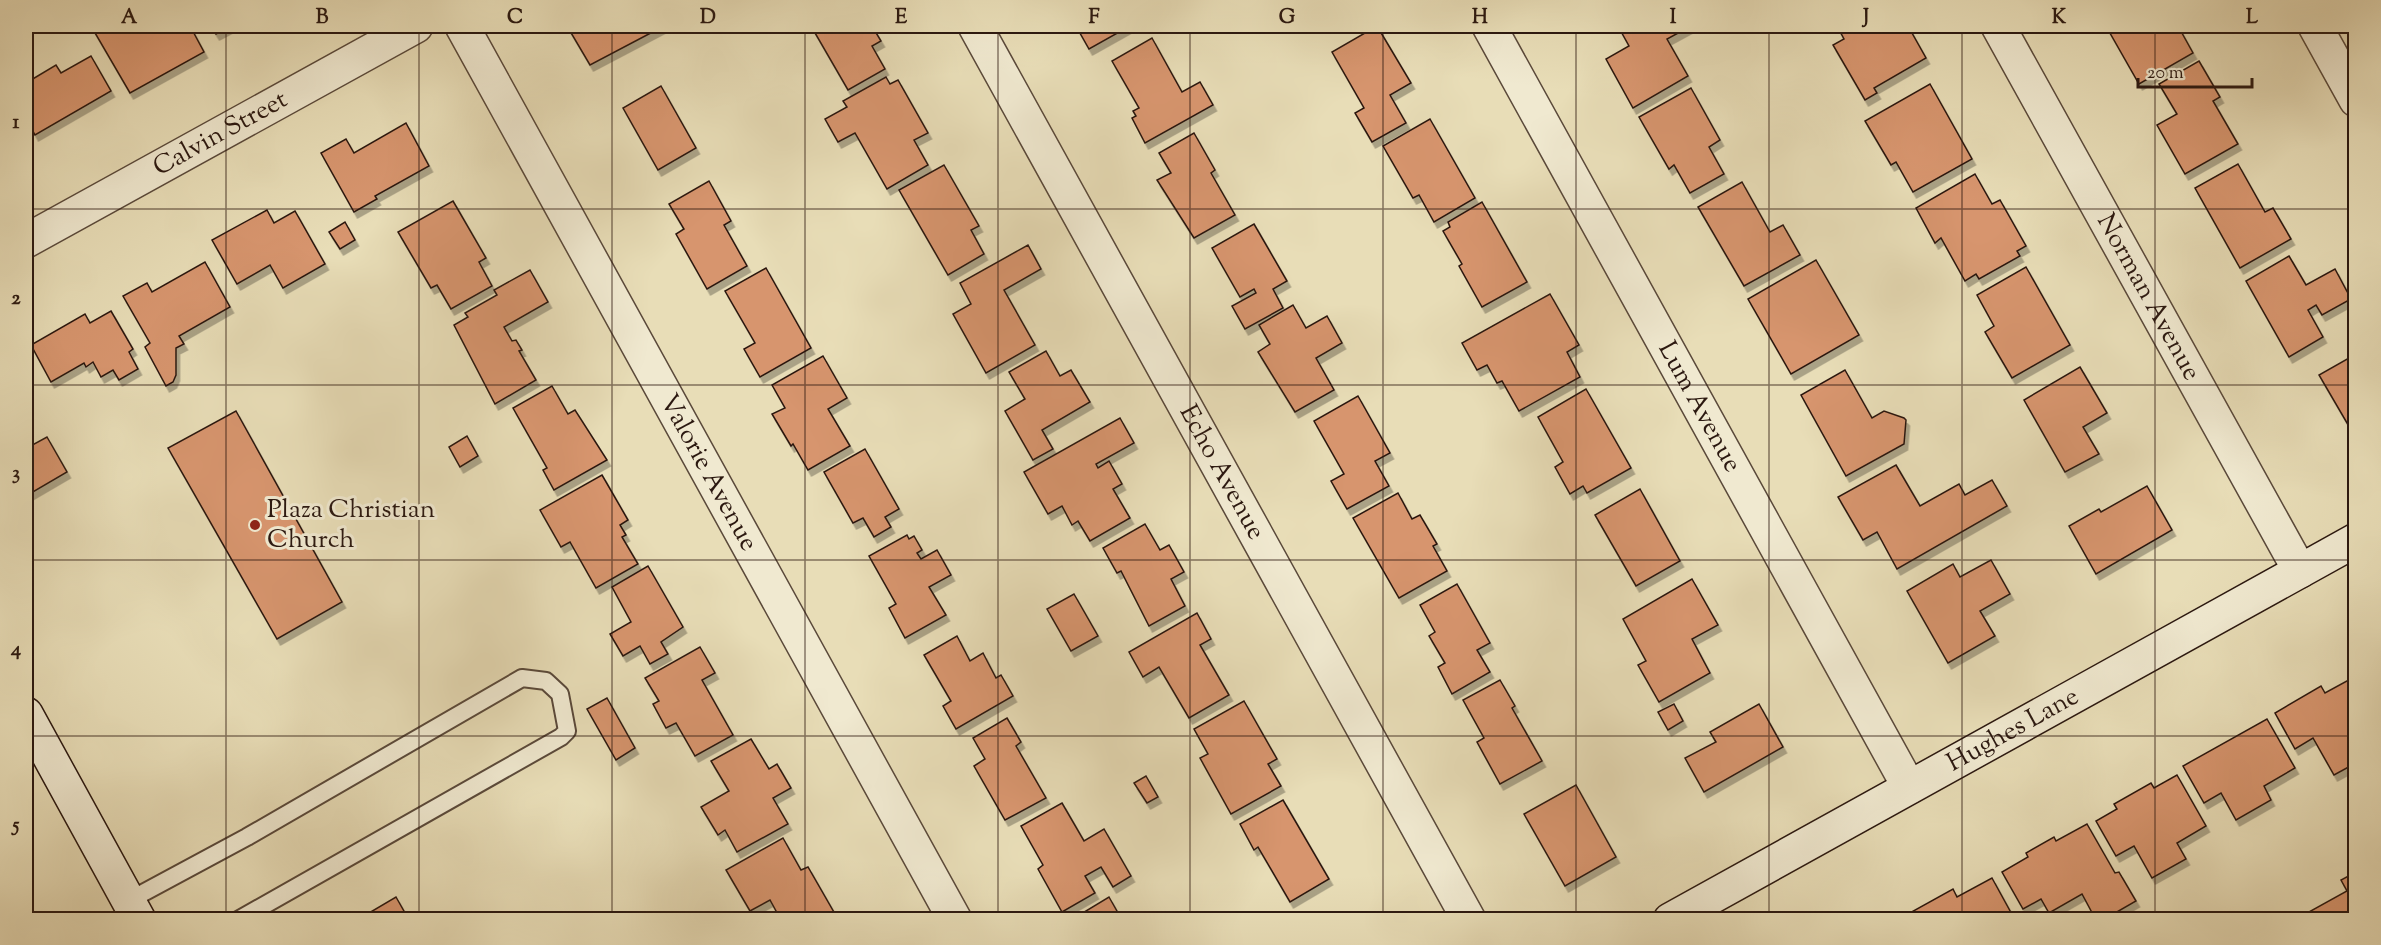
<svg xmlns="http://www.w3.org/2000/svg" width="2381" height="945" font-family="'Sorts Mill Goudy',serif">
	<defs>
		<filter id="shadow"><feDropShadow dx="3.5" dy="6" stdDeviation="0" flood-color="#0004"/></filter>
	</defs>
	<rect width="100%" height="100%" fill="#e8ddb7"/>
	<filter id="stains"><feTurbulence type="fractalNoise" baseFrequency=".00333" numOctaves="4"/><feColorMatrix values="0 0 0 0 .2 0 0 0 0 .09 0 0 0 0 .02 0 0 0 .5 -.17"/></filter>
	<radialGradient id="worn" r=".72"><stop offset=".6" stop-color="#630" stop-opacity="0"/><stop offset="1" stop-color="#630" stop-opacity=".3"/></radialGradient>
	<!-- building -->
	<g fill="#d7956e" stroke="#2b1810" stroke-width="1.5" filter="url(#shadow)">
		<polygon points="91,26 190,26 204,52 130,93"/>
		<polygon points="211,26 231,26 216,34"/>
		<polygon points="567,26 664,26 590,65"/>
		<polygon points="811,26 872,26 881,41 872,46 885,69 848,90"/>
		<polygon points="1076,26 1130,26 1089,49"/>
		<polygon points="1377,26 1411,83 1390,95 1406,123 1372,142 1355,113 1364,108 1332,52"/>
		<polygon points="1618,26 1691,26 1667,39 1688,76 1633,108 1606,59 1629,46"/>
		<polygon points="1837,26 1908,26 1926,58 1874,88 1877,93 1865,100 1833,45 1844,39"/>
		<polygon points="2106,26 2178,26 2193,53 2139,84"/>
		<polygon points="1152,38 1182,92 1200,82 1213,105 1145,143 1132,118 1136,116 1133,111 1139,108 1112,61"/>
		<polygon points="91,56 111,91 35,135 26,118 26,83 56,65 61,73"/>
		<polygon points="2199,61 2220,97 2213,101 2238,144 2185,174 2157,125 2177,114 2159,84"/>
		<polygon points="886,77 890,84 898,80 928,133 914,140 928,165 887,189 855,133 838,142 825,119 847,107 843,101"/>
		<polygon points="1930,84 1972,159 1913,192 1896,162 1891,165 1865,121"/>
		<polygon points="661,86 696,148 658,170 623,108"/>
		<polygon points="1691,88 1720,140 1709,147 1724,174 1690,193 1674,165 1669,169 1639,117"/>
		<polygon points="1430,119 1475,198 1434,222 1419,195 1413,198 1383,146"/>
		<polygon points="406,123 429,166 375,196 377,199 354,212 321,153 346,139 354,153"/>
		<polygon points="1194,133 1215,170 1211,173 1235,215 1194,238 1157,180 1171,173 1159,153"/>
		<polygon points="2238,164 2265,212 2273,208 2291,239 2240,268 2195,188"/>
		<polygon points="944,165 979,226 971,230 984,254 948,275 899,190"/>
		<polygon points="1975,174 1992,204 2000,200 2026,246 2017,251 2020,256 1979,279 1976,274 1965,281 1941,238 1935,243 1916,208"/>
		<polygon points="709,181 731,221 724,225 747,266 707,289 676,234 684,229 669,204"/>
		<polygon points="1742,182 1770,232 1783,225 1800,255 1744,286 1698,207"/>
		<polygon points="453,201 486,258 479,262 492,286 451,309 437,285 431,288 398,232"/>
		<polygon points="1482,202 1527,282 1482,307 1459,266 1462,264 1443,231 1450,227 1448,222"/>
		<polygon points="267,210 274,223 295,211 325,264 283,288 270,265 237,284 212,240"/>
		<polygon points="345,222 355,240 340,249 329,232"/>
		<polygon points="1254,224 1287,281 1273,289 1283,308 1245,329 1232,306 1256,293 1254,289 1240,297 1212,248"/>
		<polygon points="1028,245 1041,269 1004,290 1035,345 986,373 953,314 971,304 960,283"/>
		<polygon points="2289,256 2306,285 2335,269 2351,299 2322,315 2316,305 2308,310 2323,337 2289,357 2246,281"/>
		<polygon points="1816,260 1859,335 1791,374 1748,299"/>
		<polygon points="205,262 230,307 179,336 184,344 176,348 176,375 173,382 166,386 145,347 150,343 123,296 147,283 152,292"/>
		<polygon points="2026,267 2070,345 2012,378 1985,332 1994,326 1977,295"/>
		<polygon points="766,268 811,348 760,377 744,349 755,343 725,291"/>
		<polygon points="530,270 548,302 504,327 512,341 516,340 522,350 519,351 536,380 495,404 454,325 468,317 465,313 497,295 494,290"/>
		<polygon points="1550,294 1579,345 1567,352 1580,377 1519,411 1502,381 1497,383 1487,365 1477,370 1462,343"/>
		<polygon points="1293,305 1306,328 1327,316 1342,343 1316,358 1334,390 1295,412 1258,352 1270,344 1259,325"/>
		<polygon points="111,311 133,349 129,352 138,369 119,380 113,370 101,377 93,362 86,367 84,363 51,382 31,345 85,314 90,323"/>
		<polygon points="1046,351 1060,376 1071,370 1090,402 1042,430 1053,449 1033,460 1005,411 1025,399 1009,372"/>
		<polygon points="2356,354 2356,435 2354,435 2319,375"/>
		<polygon points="823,356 847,398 828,409 850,446 808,470 793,444 791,446 772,414 785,408 772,385"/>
		<polygon points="2080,367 2107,413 2083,427 2099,454 2065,472 2024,400"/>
		<polygon points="1845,370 1872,418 1884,411 1904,418 1906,420 1904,444 1846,476 1801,395"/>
		<polygon points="552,386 568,414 575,410 607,460 554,490 543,470 547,468 513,408"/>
		<polygon points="1586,389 1631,468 1587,493 1583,486 1570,494 1555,467 1563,462 1538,417"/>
		<polygon points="1358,396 1390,453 1375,461 1389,486 1347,509 1331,481 1344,474 1314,421"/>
		<polygon points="236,411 342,602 277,639 168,448"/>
		<polygon points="1120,418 1134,443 1096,464 1098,468 1109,461 1122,484 1113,489 1130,518 1090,541 1078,521 1072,525 1062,506 1048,514 1024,472"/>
		<polygon points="467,436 478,456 460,467 449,447"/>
		<polygon points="47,437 67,472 26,496 26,446 27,448"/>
		<polygon points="865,449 899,509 885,517 891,527 874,537 863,518 853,523 824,472"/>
		<polygon points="1896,465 1920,506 1959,484 1965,495 1992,480 2007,506 1897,569 1877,532 1863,540 1838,497"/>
		<polygon points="602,475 628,520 620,525 626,535 622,537 638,564 596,588 570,542 561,547 540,510"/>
		<polygon points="2147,486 2172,530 2096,574 2069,526 2099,509 2101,512"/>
		<polygon points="1640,489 1680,561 1636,586 1595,515"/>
		<polygon points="1398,493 1412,519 1420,515 1437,544 1433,546 1447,571 1399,598 1353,518"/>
		<polygon points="1145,524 1160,550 1169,545 1184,572 1171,579 1185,606 1149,626 1121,571 1117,573 1103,548"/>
		<polygon points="907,535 909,539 914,536 922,550 917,553 921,559 937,550 951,575 929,587 946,615 905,638 889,608 896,604 869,556"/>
		<polygon points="1991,560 2010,594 1980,611 1995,636 1948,663 1907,591 1953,564 1960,577"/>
		<polygon points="648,566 683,627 661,642 668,654 650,664 640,646 623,656 610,634 631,622 612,587"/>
		<polygon points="1692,579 1718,625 1692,639 1710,673 1659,702 1638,665 1646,661 1623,619"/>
		<polygon points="1457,584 1490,643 1477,650 1490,672 1452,694 1438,667 1445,663 1429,636 1435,632 1420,605"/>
		<polygon points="1074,594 1098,636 1071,651 1047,609"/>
		<polygon points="1197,613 1211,639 1200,645 1229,695 1189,718 1159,667 1143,677 1129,652"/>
		<polygon points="957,636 970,661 983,653 996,678 1001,675 1013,696 956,729 943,706 951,701 924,655"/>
		<polygon points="700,647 715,673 702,680 733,735 695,756 676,723 666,728 653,704 659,701 645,678"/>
		<polygon points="2356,676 2356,763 2334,775 2313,738 2295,749 2275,713 2321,686 2325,693"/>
		<polygon points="1500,680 1515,706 1512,708 1542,761 1500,784 1477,742 1484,738 1463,700"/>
		<polygon points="607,698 635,748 616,760 587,709"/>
		<polygon points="1244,701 1277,759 1268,764 1281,786 1231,814 1200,758 1208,754 1194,729"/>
		<polygon points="1674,704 1683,721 1668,730 1658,712"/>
		<polygon points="1759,704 1783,747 1704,792 1685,758 1716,742 1710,732"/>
		<polygon points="1007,718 1021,742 1016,746 1046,798 1005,820 974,766 985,759 973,738"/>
		<polygon points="2267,719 2295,768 2264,786 2271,800 2236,820 2221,793 2204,803 2183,766"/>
		<polygon points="751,739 769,769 777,764 791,788 773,798 788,824 737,852 725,830 718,835 701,807 729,791 711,761"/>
		<polygon points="2177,775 2206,826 2177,843 2186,859 2152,878 2134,846 2116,856 2096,821 2117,809 2114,804 2151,783 2154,788"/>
		<polygon points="1146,776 1158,797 1147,803 1134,783"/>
		<polygon points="1576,785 1616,857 1565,886 1524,814"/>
		<polygon points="1283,800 1329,879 1290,902 1258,847 1254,850 1240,824"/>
		<polygon points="1062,803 1084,841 1104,829 1131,876 1113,887 1101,867 1085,876 1095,893 1062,912 1038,869 1043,865 1021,826"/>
		<polygon points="2087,824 2115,873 2119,872 2136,901 2103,920 2096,920 2082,894 2049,913 2041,899 2023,909 2002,872 2028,857 2026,853 2054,837 2056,841"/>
		<polygon points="783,838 801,870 808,867 835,914 825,920 781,920 770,900 750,911 726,870"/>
		<polygon points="2356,872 2356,920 2310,920 2307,913 2347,891 2341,880"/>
		<polygon points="1992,878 2015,920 1908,920 1906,915 1953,889 1957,897"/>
		<polygon points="396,897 409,920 357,920"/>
		<polygon points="1109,897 1122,920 1071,920"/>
	</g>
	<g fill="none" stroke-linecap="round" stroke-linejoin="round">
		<!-- lane casing -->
		<g stroke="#5a493a" stroke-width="20">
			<polyline id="lane" points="128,901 247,837 522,678 546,681 560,694 567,731 561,737 238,920"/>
		</g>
		<!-- street casing -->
		<g stroke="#5a493a" stroke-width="36">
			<g id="street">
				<path id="s1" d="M462 26 955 920"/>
				<path id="s2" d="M975 26 1469 920"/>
				<path id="s3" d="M1489 26 1909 787"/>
				<path id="s4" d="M1998 26 2300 571"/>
				<polyline points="2315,26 2356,100"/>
				<path id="s5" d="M26 241 416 26"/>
			</g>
		</g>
		<!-- secondary casing -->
		<g stroke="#2b1810" stroke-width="36">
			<g id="secondary">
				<polyline points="26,714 139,920"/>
				<path id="s6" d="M1670 920 2356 540"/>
			</g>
		</g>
		<!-- lane -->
		<use href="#lane" stroke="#f0e9d0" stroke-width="16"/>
		<!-- street -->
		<use href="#street" stroke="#f0e9d0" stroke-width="33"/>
		<!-- secondary -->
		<use href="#secondary" stroke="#f0e9d0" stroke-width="33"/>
	</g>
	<!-- grid -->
	<path fill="none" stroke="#2b1810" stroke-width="1.5" stroke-opacity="0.55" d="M226 26V920M419 26V920M612 26V920M805 26V920M998 26V920M1190 26V920M1383 26V920M1576 26V920M1769 26V920M1962 26V920M2155 26V920M26 209H2356M26 385H2356M26 560H2356M26 736H2356"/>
	<!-- markers -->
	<circle fill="#8f2418" stroke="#f0e9d0" stroke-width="2" cx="255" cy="525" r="6"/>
	<g text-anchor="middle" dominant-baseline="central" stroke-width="6" stroke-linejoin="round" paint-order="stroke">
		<!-- street labels -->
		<g font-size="26" fill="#2b1810" stroke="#f0e9d0">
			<text stroke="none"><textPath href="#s5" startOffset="222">Calvin Street</textPath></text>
			<text stroke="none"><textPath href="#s4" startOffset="310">Norman Avenue</textPath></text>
			<text stroke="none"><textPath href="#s3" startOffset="435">Lum Avenue</textPath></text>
			<text stroke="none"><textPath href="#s1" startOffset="510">Valorie Avenue</textPath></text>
			<text stroke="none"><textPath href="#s2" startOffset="510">Echo Avenue</textPath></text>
			<text stroke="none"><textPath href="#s6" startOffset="392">Hughes Lane</textPath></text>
		</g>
		<!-- poi labels -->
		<g font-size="26" fill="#2b1810" stroke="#f0e9d0" text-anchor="start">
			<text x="267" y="510">Plaza Christian<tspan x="267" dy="30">Church</tspan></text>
		</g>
	</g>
	<!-- margin -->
	<rect width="2381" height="945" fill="none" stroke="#e8ddb7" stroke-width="66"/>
	<!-- scale -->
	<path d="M2138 78v9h114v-9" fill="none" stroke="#2b1810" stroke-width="3"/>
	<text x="2147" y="78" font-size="18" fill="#2b1810" stroke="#f0e9d0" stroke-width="4.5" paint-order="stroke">20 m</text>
	<rect x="33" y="33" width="2315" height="879" fill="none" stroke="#2b1810" stroke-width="2"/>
	<g font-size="20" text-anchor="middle" font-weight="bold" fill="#2b1810">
		<text x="129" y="23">A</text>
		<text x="322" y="23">B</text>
		<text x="515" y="23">C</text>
		<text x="708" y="23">D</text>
		<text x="901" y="23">E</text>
		<text x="1094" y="23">F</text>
		<text x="1287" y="23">G</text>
		<text x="1480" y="23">H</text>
		<text x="1673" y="23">I</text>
		<text x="1866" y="23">J</text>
		<text x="2059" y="23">K</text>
		<text x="2252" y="23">L</text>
		<text x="16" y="128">1</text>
		<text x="16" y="304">2</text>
		<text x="16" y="479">3</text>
		<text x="16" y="655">4</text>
		<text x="16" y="831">5</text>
	</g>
	<rect width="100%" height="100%" filter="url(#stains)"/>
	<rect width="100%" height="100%" fill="url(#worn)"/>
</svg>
